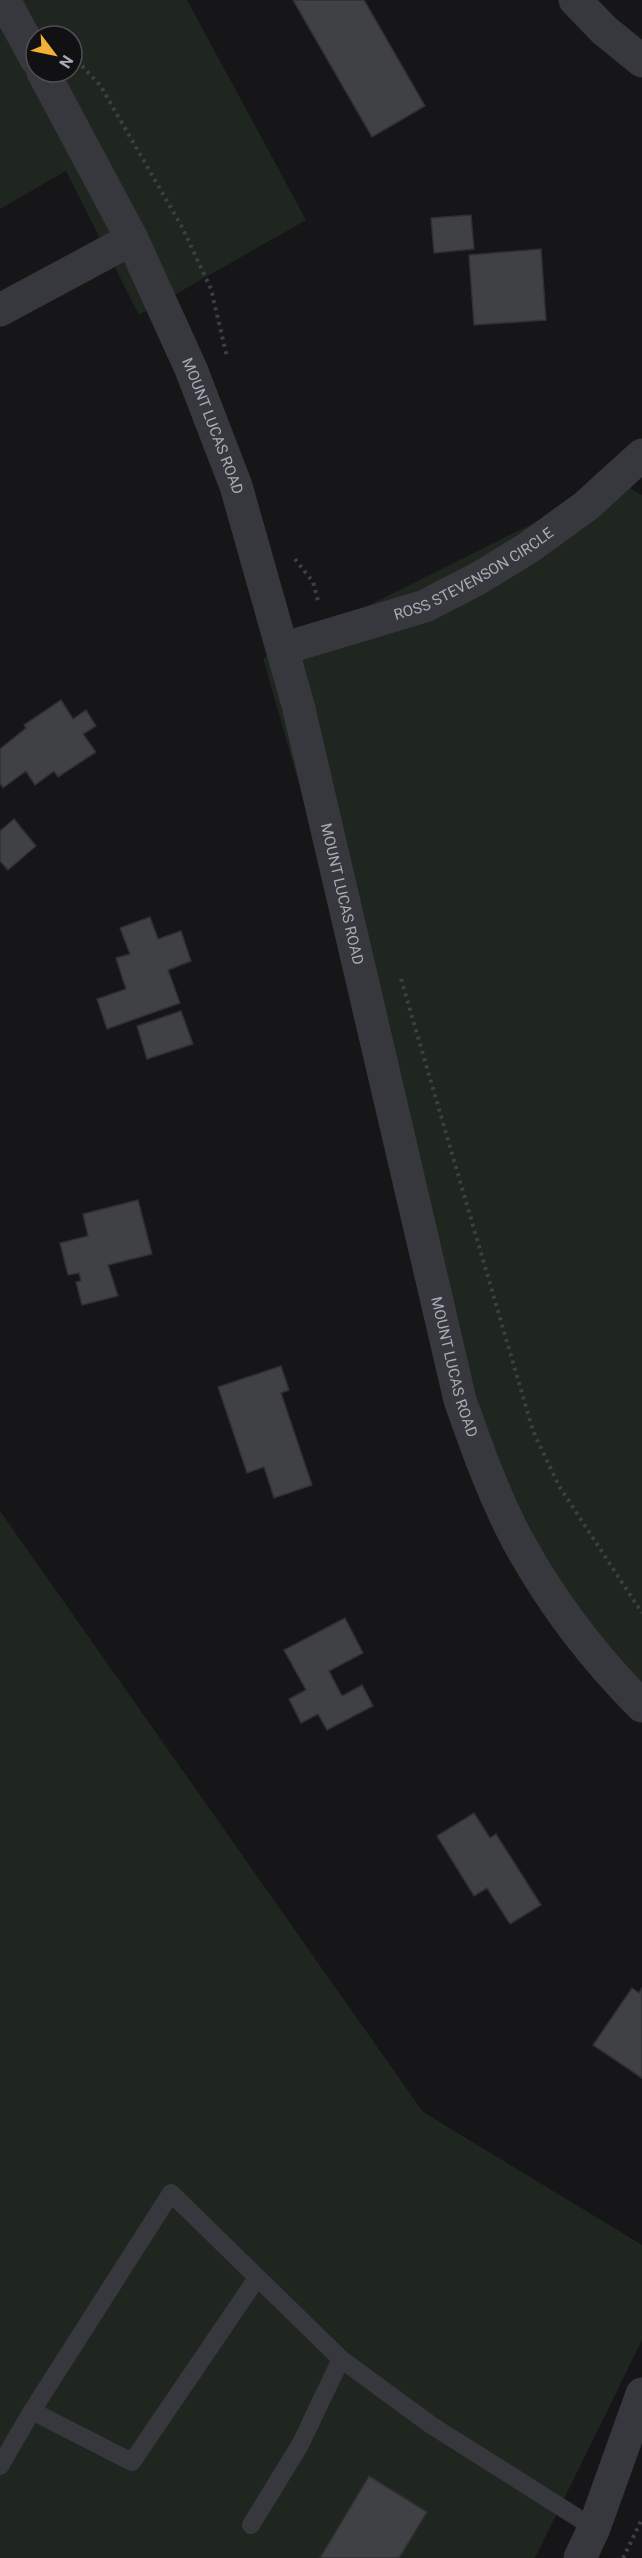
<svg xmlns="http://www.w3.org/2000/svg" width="642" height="2558" font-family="Roboto,sans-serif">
	<rect width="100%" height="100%" fill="#161618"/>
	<!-- green -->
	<g fill="#1e261f" fill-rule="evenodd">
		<path d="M0 0H187L306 220 139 315 66 171 0 209ZM36 36H72V72H36Z"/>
		<polygon points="618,481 642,495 642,1691 509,1519 263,658"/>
		<polygon points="0,1511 423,2112 642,2245 642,2340 535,2558 0,2558"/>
	</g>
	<!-- building -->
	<g fill="#404145" stroke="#303034" stroke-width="1.5">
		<polygon points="293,0 364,0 425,106 372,137"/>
		<polygon points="471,215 474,249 434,253 431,218"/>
		<polygon points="541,249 546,320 474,325 469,255"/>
		<polygon points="61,700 73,719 86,710 96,726 83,734 96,752 58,777 54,771 35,785 26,771 3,788 0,783 0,749 26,728 24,725"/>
		<polygon points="14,819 36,846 8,870 0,861 0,831"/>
		<polygon points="150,917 158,939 181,931 191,961 168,970 180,1003 107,1029 97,999 126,989 116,958 130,954 120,928"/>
		<polygon points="181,1011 193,1044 147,1059 137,1026"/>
		<polygon points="138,1200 152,1254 108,1265 118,1296 82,1305 76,1282 81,1281 79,1273 68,1275 60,1243 88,1236 83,1214"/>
		<polygon points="281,1366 289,1390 281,1393 312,1485 274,1498 264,1467 247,1473 218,1387"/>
		<polygon points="345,1618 363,1653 329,1671 342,1696 362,1685 373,1706 327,1730 318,1714 301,1723 289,1699 306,1690 284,1650"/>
		<polygon points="474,1813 490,1838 496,1834 541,1905 510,1924 487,1888 474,1896 437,1836"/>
		<polygon points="632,1988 639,1993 642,1988 642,2078 593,2045"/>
		<polygon points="369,2476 427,2512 399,2558 320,2558"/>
	</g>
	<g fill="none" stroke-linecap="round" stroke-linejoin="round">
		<!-- path -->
		<g stroke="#3d3f44" stroke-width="4" stroke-dasharray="3 4.5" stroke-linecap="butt">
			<polyline points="82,66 100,85 182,227 211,289 227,357"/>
			<polyline points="295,559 313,582 318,601"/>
			<polyline points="401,979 533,1431 559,1486 642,1613"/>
			<polyline points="623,2558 642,2519"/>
		</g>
		<!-- service -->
		<g stroke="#37383d" stroke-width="18">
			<polyline points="32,2411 132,2462 257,2278"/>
			<polyline points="0,2466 32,2411 171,2193 341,2359 431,2425 594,2528"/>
			<polyline points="251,2525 300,2445 341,2359"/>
		</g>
		<!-- minor -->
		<g stroke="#37383d" stroke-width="33">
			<polyline points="575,0 604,30 642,61"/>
			<polyline points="0,310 132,239"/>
			<path id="s1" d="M282 649 425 606 479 578 528 548 586 506 642 455"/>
			<polyline points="580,2558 594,2528 642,2394"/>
		</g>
		<!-- tertiary -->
		<g stroke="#37383d" stroke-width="33">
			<polyline points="4,0 36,59"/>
			<path id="s2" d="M43 72 132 239 191 369 236 486 298 705 460 1400C477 1448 494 1497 519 1543 552 1603 594 1658 642 1706"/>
		</g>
	</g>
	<g text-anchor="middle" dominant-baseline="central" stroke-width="6" stroke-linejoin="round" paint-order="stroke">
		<!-- street labels -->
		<g font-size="15" fill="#a8adb8" stroke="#111113">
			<text stroke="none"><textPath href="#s2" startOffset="393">MOUNT LUCAS ROAD</textPath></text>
			<text stroke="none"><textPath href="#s1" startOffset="207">ROSS STEVENSON CIRCLE</textPath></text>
			<text stroke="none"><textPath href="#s2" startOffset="879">MOUNT LUCAS ROAD</textPath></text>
			<text stroke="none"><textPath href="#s2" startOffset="1365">MOUNT LUCAS ROAD</textPath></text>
		</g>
	</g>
	<!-- north arrow -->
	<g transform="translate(54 54) rotate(122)"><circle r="28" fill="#111113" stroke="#4d4f55" stroke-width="1.5"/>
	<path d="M0-4.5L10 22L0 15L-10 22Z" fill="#f2b134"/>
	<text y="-9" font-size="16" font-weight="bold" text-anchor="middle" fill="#a8adb8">N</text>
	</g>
</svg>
